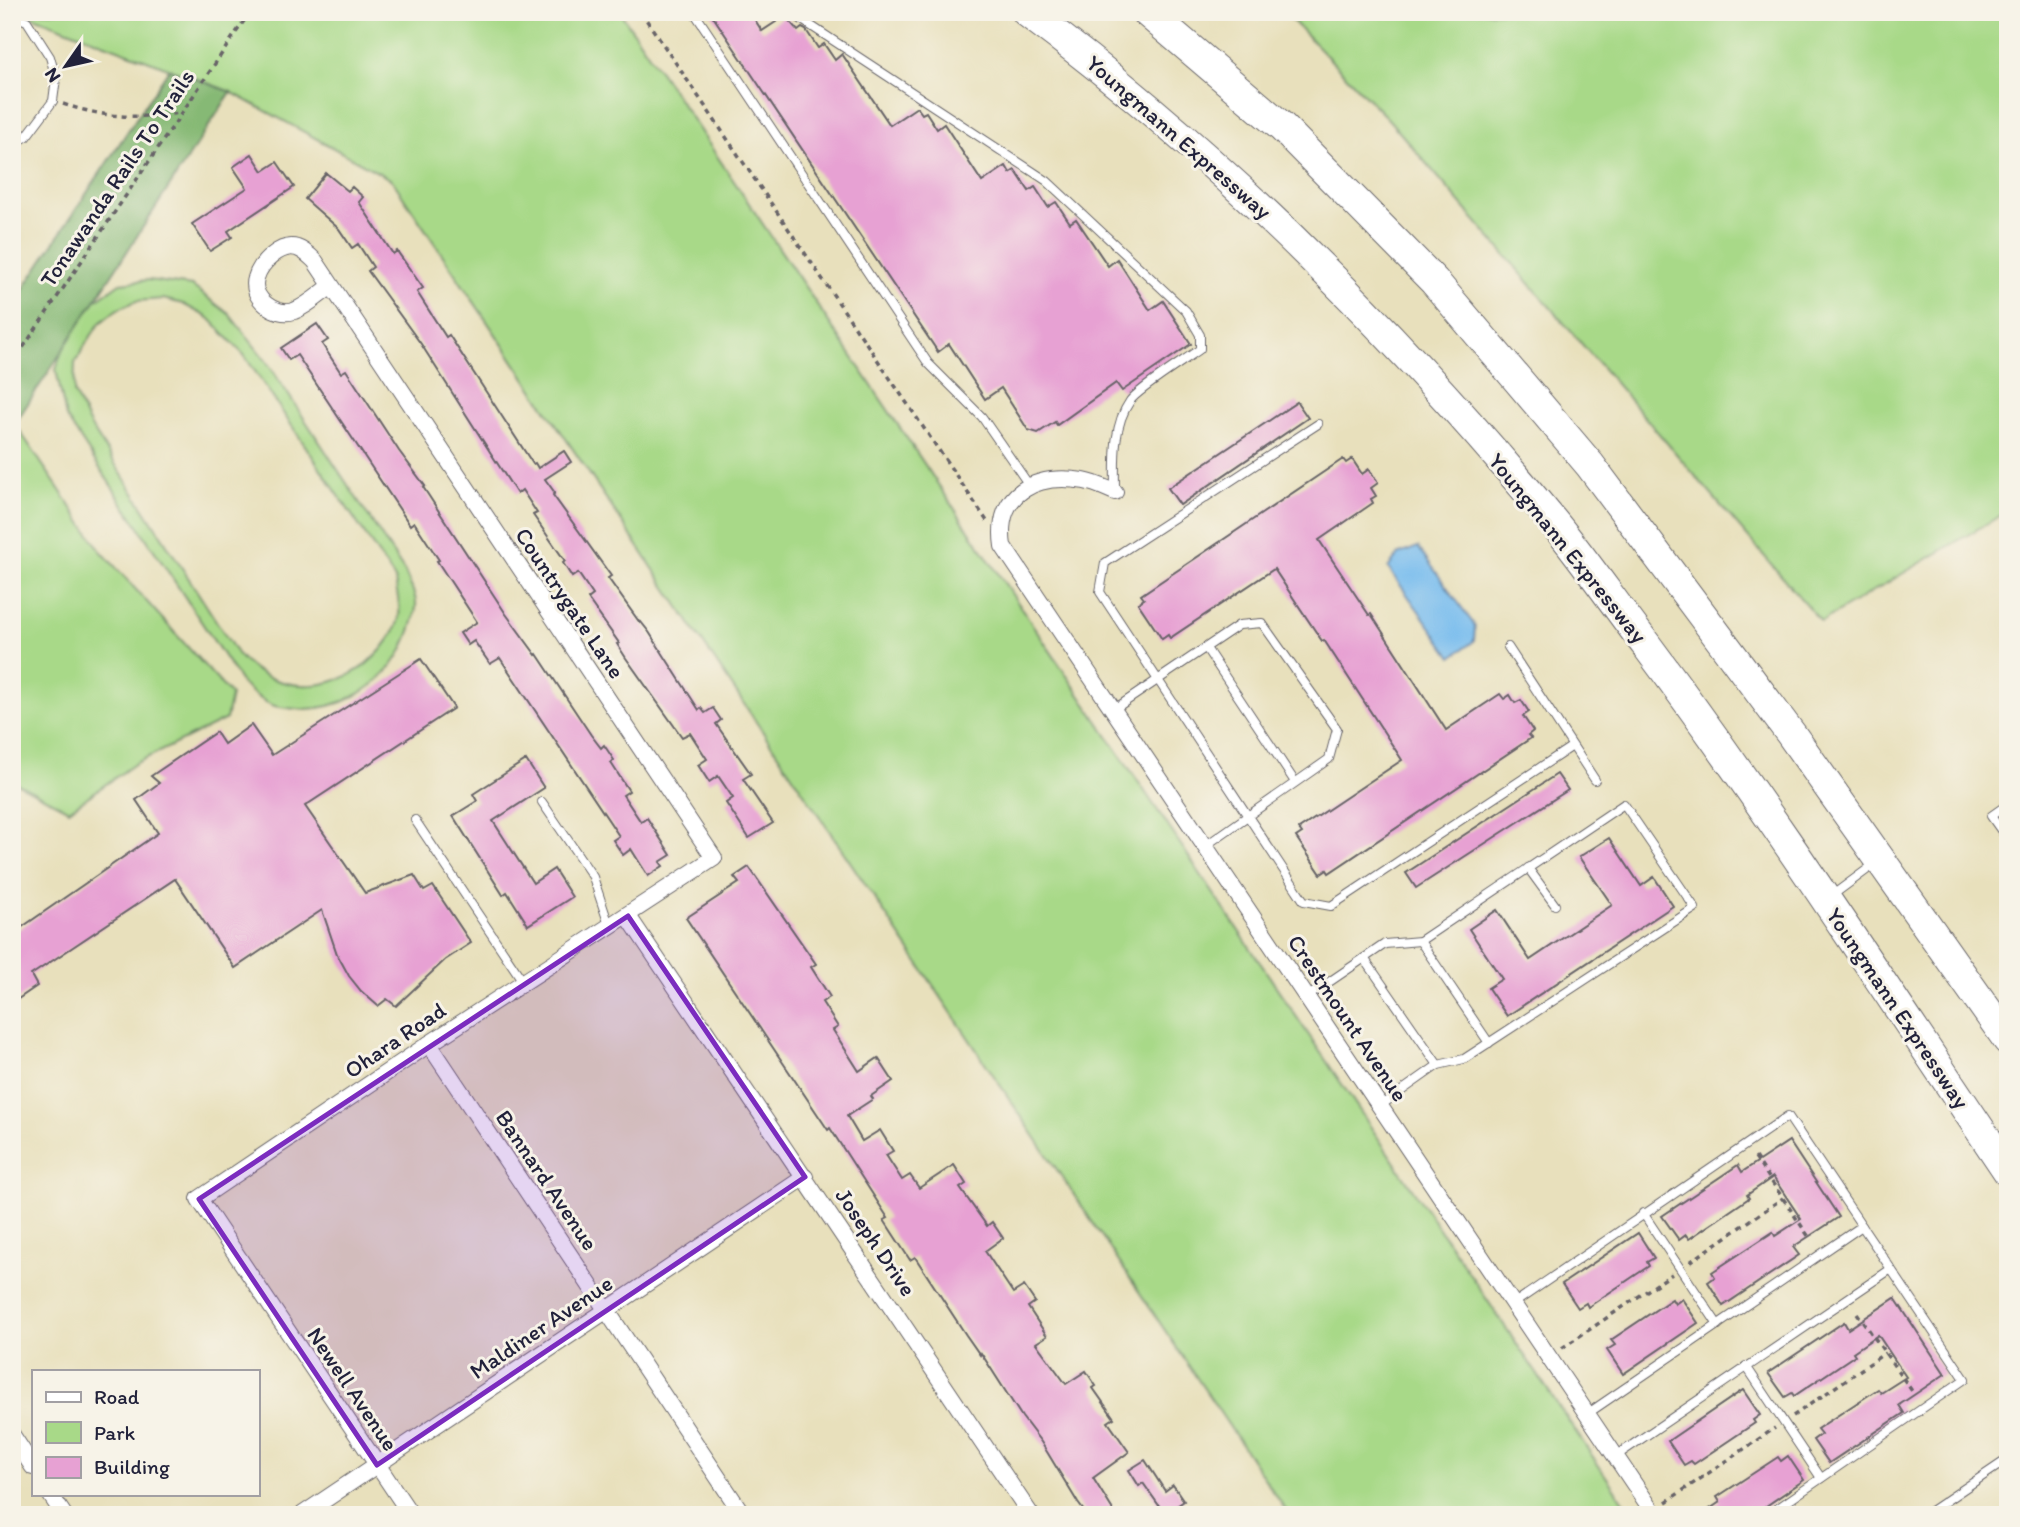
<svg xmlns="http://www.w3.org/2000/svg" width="2020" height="1527" font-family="Itim,sans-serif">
	<rect width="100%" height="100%" fill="#f7f3e8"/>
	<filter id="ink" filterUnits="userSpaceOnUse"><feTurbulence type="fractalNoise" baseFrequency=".0143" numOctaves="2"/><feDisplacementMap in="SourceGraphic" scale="14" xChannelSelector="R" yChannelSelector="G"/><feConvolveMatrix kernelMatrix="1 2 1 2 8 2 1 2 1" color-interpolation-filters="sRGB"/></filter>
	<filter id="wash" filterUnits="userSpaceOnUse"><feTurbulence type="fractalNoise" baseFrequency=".00686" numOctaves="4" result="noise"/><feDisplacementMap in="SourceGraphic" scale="28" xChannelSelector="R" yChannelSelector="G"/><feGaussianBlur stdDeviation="1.57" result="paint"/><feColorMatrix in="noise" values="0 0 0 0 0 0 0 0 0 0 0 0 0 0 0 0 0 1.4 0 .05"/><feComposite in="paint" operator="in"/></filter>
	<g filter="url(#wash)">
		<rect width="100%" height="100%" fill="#e8e0bc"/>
		<!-- green -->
		<g fill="#a8d988" stroke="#657e62" stroke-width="2" fill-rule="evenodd">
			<polygon points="21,12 620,12 1632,1515 1289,1515 392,180 231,92"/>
			<polygon points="1284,12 2008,12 2008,511 1821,622 1389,120"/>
			<path d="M149 280 192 286 229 314 267 362 405 572C408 581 415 592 416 602 417 613 411 629 407 639 387 689 333 717 280 707 266 705 254 694 243 685L66 417 56 370 64 343 95 301 120 283ZM163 299 183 304 209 318 244 355 395 579C396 591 401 606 399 617 397 630 389 640 381 650 344 694 277 698 238 655L90 425 74 393 75 363 87 342 100 323 116 310 136 301Z"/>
			<polygon points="15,424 101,551 231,695 226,719 136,763 69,810 12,781 12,428"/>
		</g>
		<!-- forest -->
		<polygon fill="#86b974" stroke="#546e58" stroke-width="2" points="169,69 231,92 12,428 12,306"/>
		<!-- water -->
		<polygon fill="#77bcee" stroke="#4c6f94" stroke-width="2" points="1418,547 1475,626 1474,641 1452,657 1388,568 1399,554"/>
		<g id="blocks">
			<!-- building -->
			<g fill="#e7a1d3">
				<polygon points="710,12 750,12 762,31 785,16 798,31 802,28 806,30 818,48 824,44 835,60 842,54 890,125 917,107 922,114 926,112 937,129 944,124 982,182 1006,166 1010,173 1015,170 1029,191 1035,187 1048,207 1056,202 1070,223 1076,219 1108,266 1117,259 1150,310 1163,301 1191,344 1122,391 1116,383 1057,425 1055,422 1038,433 1028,430 1001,388 985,399 949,344 938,352"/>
				<polygon points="252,154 263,171 277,162 294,187 228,231 232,237 210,251 192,224 247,188 233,167"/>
				<polygon points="326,173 348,191 352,187 363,197 359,202 393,254 397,251 423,288 417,292 446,337 449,335 533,464 535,463 538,468 564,451 571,462 545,479 555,493 553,495 611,576 608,578 640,623 641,622 649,632 699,710 701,708 705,713 713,708 721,720 716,724 751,774 743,779 773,823 749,838 726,803 733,798 718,776 709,782 698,765 707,759 690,733 682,737 626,658 617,644 619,643 588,599 593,595 578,573 572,577 563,563 565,561 533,515 537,513 522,490 517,494 421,344 368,271 373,267 358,244 352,248 339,229 305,199"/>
				<polygon points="317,324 328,340 322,344 341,373 346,370 399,451 425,486 423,487 506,614 536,655 537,654 591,735 601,748 604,745 614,760 611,763 629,791 623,795 641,822 647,818 671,855 660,862 663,866 648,876 631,849 623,855 613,840 619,836 500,658 490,664 474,641 468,645 460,633 477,622 437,561 439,560 414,522 410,525 297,355 289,360 281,348"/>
				<polygon points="1297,402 1308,418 1180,505 1168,488"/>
				<polygon points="1343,459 1346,463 1352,459 1362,474 1369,469 1378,483 1371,488 1376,496 1371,499 1373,503 1319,540 1369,615 1371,614 1446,730 1500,694 1504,699 1510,695 1515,703 1521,700 1529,712 1523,716 1533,731 1528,735 1531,738 1329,873 1327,870 1321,874 1296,837 1302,833 1299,829 1402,760 1324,640 1322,641 1274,569 1170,638 1168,635 1162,639 1138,603 1144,599 1141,595"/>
				<polygon points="421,659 454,708 305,806 365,893 414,875 424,891 433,886 471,943 445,960 396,1006 387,999 378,1006 361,991 349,976 337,954 322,910 235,968 175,879 31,975 37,986 12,1003 12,934 158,833 136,800 159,783 151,776 216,732 224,744 251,725 272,755"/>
				<polygon points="526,760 544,788 493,821 533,883 554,869 572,897 528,925 507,892 503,895 453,816 477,801 473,794"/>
				<polygon points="1557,774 1568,790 1416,888 1406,873"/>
				<polygon points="1609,838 1641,886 1654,877 1673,906 1507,1016 1488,988 1502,979 1469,929 1497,910 1530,960 1612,905 1579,857"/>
				<polygon points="749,867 816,964 811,967 830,997 822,1002 838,1027 833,1030 859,1071 878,1058 893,1081 871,1096 873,1099 847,1116 862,1141 880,1130 893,1151 886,1155 902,1180 910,1175 919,1188 954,1165 966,1184 960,1188 987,1226 992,1222 1003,1238 985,1251 1013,1293 1024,1286 1035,1302 1028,1307 1047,1336 1036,1343 1066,1384 1086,1371 1096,1386 1093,1388 1114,1418 1108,1422 1129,1452 1093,1478 1116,1515 1087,1515 1078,1503 1041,1442 1022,1417 981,1353 980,1355 966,1335 915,1257 910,1260 884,1220 888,1218 830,1128 828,1130 814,1109 686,918 739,883 734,877"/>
				<polygon points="1789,1141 1839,1217 1793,1247 1799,1255 1723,1306 1708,1282 1715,1277 1712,1272 1773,1232 1775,1236 1801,1219 1773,1177 1747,1195 1749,1198 1689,1239 1686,1235 1679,1240 1662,1216 1738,1165 1742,1172"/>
				<polygon points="1638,1233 1654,1258 1647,1262 1649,1266 1588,1307 1586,1303 1578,1308 1562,1284"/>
				<polygon points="1895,1298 1945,1374 1899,1405 1904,1413 1829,1463 1813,1440 1821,1434 1817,1429 1878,1389 1881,1393 1906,1377 1878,1335 1853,1352 1855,1355 1794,1396 1792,1393 1785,1397 1768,1373 1844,1322 1848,1329"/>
				<polygon points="1672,1299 1675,1304 1682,1299 1698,1323 1623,1374 1607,1350 1615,1345 1611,1340"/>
				<polygon points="1743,1390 1760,1415 1753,1420 1755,1423 1694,1464 1691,1461 1684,1465 1668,1441"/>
				<polygon points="1788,1456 1804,1480 1753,1515 1701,1515 1720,1502 1717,1497 1778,1457 1781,1461"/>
				<polygon points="1145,1460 1165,1491 1173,1485 1184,1501 1165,1514 1143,1483 1139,1486 1129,1470"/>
			</g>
		</g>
	</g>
	<g filter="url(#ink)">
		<use href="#blocks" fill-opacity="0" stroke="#676468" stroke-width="2"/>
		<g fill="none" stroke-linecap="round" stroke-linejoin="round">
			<!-- service casing -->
			<g stroke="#676468" stroke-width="10">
				<g id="service">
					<polyline points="694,12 928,363 982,417 1029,485"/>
					<path d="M790 12 1047 181 1186 311 1200 335V349C1185 360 1137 390 1130 401 1112 427 1115 463 1115 492"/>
					<polyline points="12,15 27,21 50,57 56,78 53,101 26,137 12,145"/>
					<polyline points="1318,424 1105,563 1100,592 1304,901 1331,906 1571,747"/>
					<polyline points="1508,647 1595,780"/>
					<polyline points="1206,648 1295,782"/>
					<polyline points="1113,710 1239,625 1262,623 1337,729 1329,759 1205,846"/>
					<polyline points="542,802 593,877 610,928"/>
					<polyline points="2008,804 1991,816 2008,840"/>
					<polyline points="415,820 524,983"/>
					<polyline points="1528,868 1555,905"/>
					<polyline points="1830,897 1876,863"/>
					<polyline points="1420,941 1489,1043"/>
					<polyline points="1364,958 1438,1065"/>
					<polyline points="1307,997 1385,944 1420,941 1624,804 1695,908 1464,1059 1438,1065 1380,1106"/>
					<polyline points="1643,1213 1718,1325"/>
					<polyline points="1862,1226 1891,1269"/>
					<polyline points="1513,1304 1788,1116 1862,1226 1587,1414"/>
					<polyline points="1746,1366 1821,1478"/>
					<polyline points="1616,1456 1891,1269 1965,1379 1768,1515"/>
					<polyline points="1925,1515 2008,1459"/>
				</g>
			</g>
			<!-- minor casing -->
			<g stroke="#676468" stroke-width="18">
				<g id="minor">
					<path d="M331 286C319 295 307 306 294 311 275 317 250 298 256 278 260 263 281 243 297 248 304 250 310 256 315 261L714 858 429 1044 199 1199 411 1515"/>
					<path d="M1115 492C1105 488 1095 483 1084 481 1036 473 995 492 1003 546L1655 1515"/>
					<polyline points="628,916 1031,1515"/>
					<polyline points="429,1044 743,1515"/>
					<polyline points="12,1435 33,1467"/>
					<polyline points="50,1494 64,1515"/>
					<polyline points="302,1515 805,1177"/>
				</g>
			</g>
			<!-- motorway casing -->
			<g stroke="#676468" stroke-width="32">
				<g id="motorway">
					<path d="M1027 12C1222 157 1400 337 1555 524 1587 563 1616 606 1647 646 1774 816 1889 995 2008 1171"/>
					<polyline points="1147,12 1282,127 1434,281 1590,465 1791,734 2008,1040"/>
				</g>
			</g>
			<!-- path -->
			<g stroke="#676468" stroke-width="3.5" stroke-dasharray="5 5" stroke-linecap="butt">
				<polyline points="641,12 987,521"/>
				<path d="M63 104C110 119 134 118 182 113"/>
				<polyline points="12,364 250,12"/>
				<polyline points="1755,1157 1811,1240"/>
				<polyline points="1690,1262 1783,1198"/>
				<polyline points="1857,1313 1912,1391"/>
				<polyline points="1562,1348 1672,1274"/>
				<polyline points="1793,1416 1885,1353"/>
				<polyline points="1666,1502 1775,1428"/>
			</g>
			<!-- service -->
			<use href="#service" stroke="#fff" stroke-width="8"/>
			<!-- minor -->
			<use href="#minor" stroke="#fff" stroke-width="16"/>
			<!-- motorway -->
			<use href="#motorway" stroke="#fff" stroke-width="30"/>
		</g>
	</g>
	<!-- marked area -->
	<path fill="#7b2cbf" fill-opacity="0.2" stroke="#7b2cbf" stroke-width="5" stroke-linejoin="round" d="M628 916 805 1177 377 1465 199 1199Z"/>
	<g text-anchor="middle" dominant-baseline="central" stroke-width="6" stroke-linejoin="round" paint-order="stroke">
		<!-- street labels -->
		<g font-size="23" fill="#22223b" stroke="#f7f3e8">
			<text transform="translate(1179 137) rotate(41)">Youngmann Expressway</text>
			<text transform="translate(117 178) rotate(-56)">Tonawanda Rails To Trails</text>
			<text transform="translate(1568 548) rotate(51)">Youngmann Expressway</text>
			<text transform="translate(570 603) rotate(56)">Countrygate Lane</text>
			<text transform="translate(1898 1008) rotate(56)">Youngmann Expressway</text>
			<text transform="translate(1348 1018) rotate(56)">Crestmount Avenue</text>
			<text transform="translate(395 1040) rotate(-34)">Ohara Road</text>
			<text transform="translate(547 1180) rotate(56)">Bannard Avenue</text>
			<text transform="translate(876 1242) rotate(56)">Joseph Drive</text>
			<text transform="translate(541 1327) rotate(-34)">Maldiner Avenue</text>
			<text transform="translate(353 1389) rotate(56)">Newell Avenue</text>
		</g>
	</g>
	<!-- margin -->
	<rect width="2020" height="1527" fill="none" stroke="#f7f3e8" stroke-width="42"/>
	<!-- legend -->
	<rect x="32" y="1370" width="228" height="126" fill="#f7f3e8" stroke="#a29fa3" stroke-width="2"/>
	<rect x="46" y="1392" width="35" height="10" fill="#ffffff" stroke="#a29fa3" stroke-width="2"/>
	<text x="94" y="1404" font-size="21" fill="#22223b">Road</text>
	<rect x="46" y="1422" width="35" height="21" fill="#a8d988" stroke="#a29fa3" stroke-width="2"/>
	<text x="94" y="1440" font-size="21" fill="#22223b">Park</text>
	<rect x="46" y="1457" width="35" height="21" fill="#e7a1d3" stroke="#a29fa3" stroke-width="2"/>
	<text x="94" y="1474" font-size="21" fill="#22223b">Building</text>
	<!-- north arrow -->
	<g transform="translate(66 66) rotate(236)" stroke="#f7f3e8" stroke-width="5" paint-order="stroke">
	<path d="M0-5L12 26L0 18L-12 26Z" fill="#22223b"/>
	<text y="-10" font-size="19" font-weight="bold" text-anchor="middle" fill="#22223b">N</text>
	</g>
</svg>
